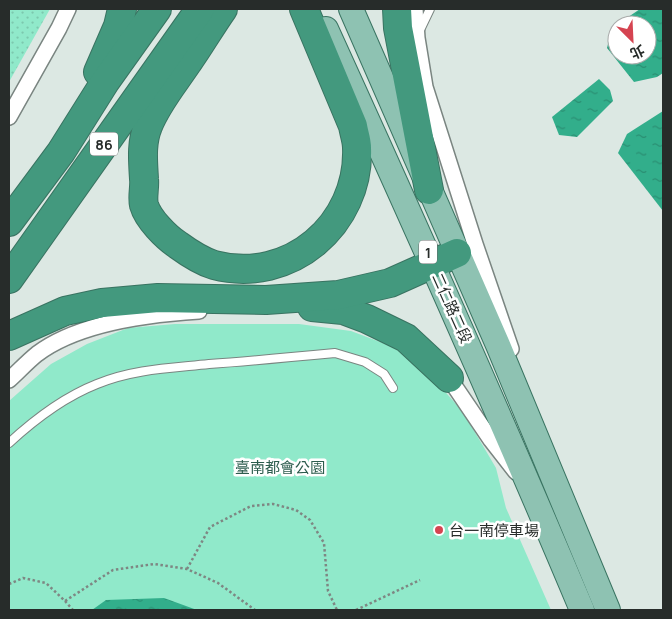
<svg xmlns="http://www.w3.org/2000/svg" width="672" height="619" font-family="Manrope,'Noto Sans TC',sans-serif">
	<defs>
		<pattern id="grass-dots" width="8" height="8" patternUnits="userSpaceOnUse" patternTransform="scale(1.25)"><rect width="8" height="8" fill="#90e9ca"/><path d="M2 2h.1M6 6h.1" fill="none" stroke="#7cc8ae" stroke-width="1.8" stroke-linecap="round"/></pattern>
		<pattern id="water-ripples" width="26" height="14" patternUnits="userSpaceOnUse" patternTransform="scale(1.25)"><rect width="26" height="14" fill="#32ae8b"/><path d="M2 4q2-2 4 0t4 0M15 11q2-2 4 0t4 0" fill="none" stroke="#2a8e72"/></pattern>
	</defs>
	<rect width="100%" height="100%" fill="#dce8e3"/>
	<!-- grass -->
	<polygon fill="url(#grass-dots)" points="9,9 50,9 9,82"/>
	<!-- park -->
	<polygon fill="#90e9ca" points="175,324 299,324 351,331 391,346 413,359 433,378 463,412 496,468 506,508 551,610 9,610 9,401 51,364 87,344 128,328"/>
	<!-- water -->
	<g fill="url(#water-ripples)" fill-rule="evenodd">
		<path d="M640 9H663V73L657 77 634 82 607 48 612 28ZM617 25H647V55H617Z"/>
		<polygon points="599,79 610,90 613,101 577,137 559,135 552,117"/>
		<polygon points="663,111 663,211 618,153 627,134"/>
		<polygon points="164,598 197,610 92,610 106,600"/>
	</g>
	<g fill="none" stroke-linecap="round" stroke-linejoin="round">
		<!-- lane casing -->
		<g stroke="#7a8581" stroke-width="10">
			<g id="lane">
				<polyline points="419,32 430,9"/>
				<path d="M9 443C35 419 64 397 97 384 133 369 172 368 209 364 251 361 293 357 335 353L365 362 384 374 393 388"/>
			</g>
		</g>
		<!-- street casing -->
		<g stroke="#7a8581" stroke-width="18">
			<g id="street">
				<polyline points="415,9 417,38 425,87 475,244 511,349"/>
				<polyline points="9,117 59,28 68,9"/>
				<polyline points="444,374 449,378 491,440 516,472"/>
				<path d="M9 380C18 372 27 362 37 354 78 323 150 314 199 311"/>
			</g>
		</g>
		<!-- primary casing -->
		<g stroke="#397361" stroke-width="26">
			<g id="primary">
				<polyline points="351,9 498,345 608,610"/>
				<path d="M326 29C414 222 500 415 582 610"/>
			</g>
		</g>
		<!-- highway casing -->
		<g stroke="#397361" stroke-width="30">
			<g id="highway">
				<path d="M223 9C211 26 200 45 188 62 174 83 157 103 148 126 141 143 143 161 144 179 145 187 142 197 144 205 148 219 166 237 178 245 189 253 201 261 214 265 290 285 360 224 357 148 357 140 354 133 353 126L304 9"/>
				<polyline points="397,9 398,28 429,190"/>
				<polyline points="98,72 118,26 122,9"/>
				<polyline points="9,222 61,152 105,82 157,9"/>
				<polyline points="9,279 200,9"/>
				<polyline points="312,307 343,310 367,319 406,338 449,378"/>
				<polyline points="9,336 65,311 102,303 158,298 266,300 338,295 390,283 457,253"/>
			</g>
		</g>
		<!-- path -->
		<g stroke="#7e8783" stroke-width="2.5" stroke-dasharray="2.5 2.5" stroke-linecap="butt">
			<polyline points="187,569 210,527 251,506 273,504 296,510 310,520 324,543 328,591 337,610"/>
			<polyline points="9,584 23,578 46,583 65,601 113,570 154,564 187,569 218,583 255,610"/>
			<polyline points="65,601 73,610"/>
			<polyline points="356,610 420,580"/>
		</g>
		<!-- lane -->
		<use href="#lane" stroke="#fff" stroke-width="8"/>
		<!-- street -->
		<use href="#street" stroke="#fff" stroke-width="15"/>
		<!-- primary -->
		<use href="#primary" stroke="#8ec2b2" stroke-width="24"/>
		<!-- highway -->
		<use href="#highway" stroke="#43997e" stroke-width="28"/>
	</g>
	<!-- markers -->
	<circle fill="#d54451" stroke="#fff" stroke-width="2" cx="439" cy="530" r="5"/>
	<g text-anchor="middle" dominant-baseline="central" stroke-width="5" stroke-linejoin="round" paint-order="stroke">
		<!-- shield labels -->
		<g fill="#fff" stroke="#686b6a" stroke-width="1">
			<rect x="90" y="132.5" width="28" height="23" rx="4"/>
			<rect x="419" y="240.5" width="18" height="23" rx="4"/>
		</g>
		<g font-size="14" font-weight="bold" fill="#272c2a">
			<text x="104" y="144">86</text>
			<text x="428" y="252">1</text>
		</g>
		<!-- street labels -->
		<g font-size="15" fill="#272c2a" stroke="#fff">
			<text transform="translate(452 308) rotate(66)">二仁路二段</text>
		</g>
		<!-- park labels -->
		<g font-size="15" fill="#2d5d4e" stroke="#fff">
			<text x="280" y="467">臺南都會公園</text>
		</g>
		<!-- poi labels -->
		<g font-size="15" fill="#272c2a" stroke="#fff" text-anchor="start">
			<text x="449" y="530">台一南停車場</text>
		</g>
	</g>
	<!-- border -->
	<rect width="672" height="619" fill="none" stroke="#272c2a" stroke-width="20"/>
	<!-- north arrow -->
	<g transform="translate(632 40) rotate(156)"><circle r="24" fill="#ffffff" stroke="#a9abaa"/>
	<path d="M0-4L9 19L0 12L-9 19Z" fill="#d54451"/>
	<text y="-8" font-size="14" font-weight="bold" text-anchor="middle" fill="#272c2a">北</text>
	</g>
</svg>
